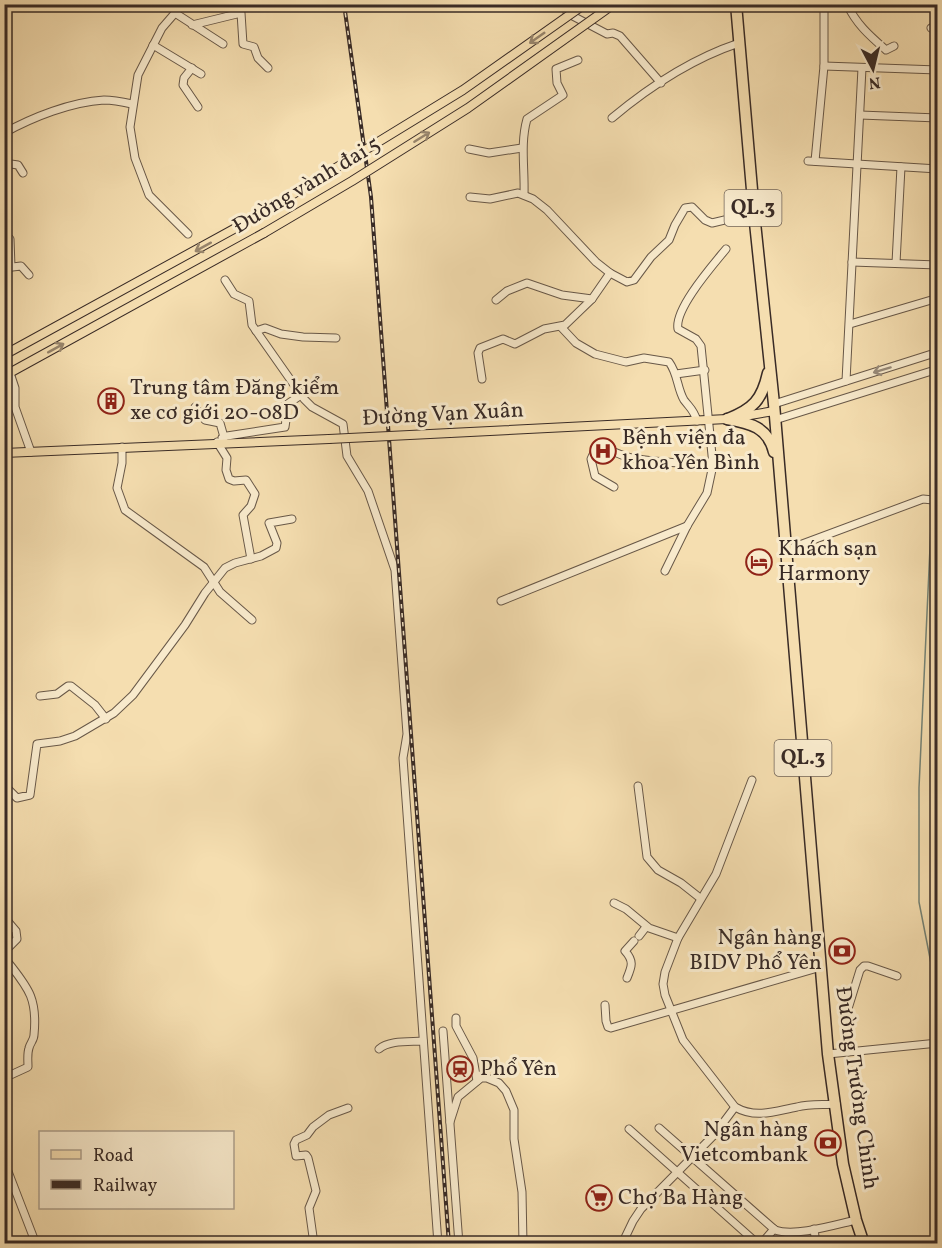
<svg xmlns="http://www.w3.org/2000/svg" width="942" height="1248" font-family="Vollkorn,serif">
	<rect width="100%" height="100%" fill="#f5deb0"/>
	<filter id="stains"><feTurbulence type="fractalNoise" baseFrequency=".00333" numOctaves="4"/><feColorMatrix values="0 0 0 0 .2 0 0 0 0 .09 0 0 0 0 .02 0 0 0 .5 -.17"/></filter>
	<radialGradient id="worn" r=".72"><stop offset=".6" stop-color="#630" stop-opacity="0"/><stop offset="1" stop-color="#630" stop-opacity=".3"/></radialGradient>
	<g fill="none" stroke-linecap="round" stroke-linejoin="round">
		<!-- stream -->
		<g stroke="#748275" stroke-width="1.5">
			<polyline points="932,496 937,386"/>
			<polyline points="932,504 919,788 919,902 938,999"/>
		</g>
		<!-- minor casing -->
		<g stroke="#685848" stroke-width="9">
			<g id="minor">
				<polyline points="177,4 175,13 162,28 138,75 130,127 135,158 149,195 188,234"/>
				<path d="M847 4C856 24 870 36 886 50L894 46"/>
				<polyline points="175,13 223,44"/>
				<polyline points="567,13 607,34 613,33 620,36 661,83"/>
				<polyline points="192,25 241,13 243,44 254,47 258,58 268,68"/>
				<polyline points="931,28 938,25"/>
				<polyline points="153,45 201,74"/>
				<polyline points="824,66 938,70"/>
				<polyline points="192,68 184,78 183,85 198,107"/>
				<polyline points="860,115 938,118"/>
				<path d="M612 118C649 87 694 58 739 43"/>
				<path d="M4 133C33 117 71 102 104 100 113 100 123 102 132 104"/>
				<polyline points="469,149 489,153 522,148"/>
				<polyline points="808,161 938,169"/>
				<polyline points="815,161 824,66 824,4"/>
				<polyline points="4,163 18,165 23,173"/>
				<path d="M524 195C525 169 520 144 527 119L563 95 557 83 556 69 578 60"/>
				<polyline points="470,197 490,199 518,193 533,199 547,210 596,262 610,273 627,282 634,280 651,257 669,240 675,225 685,208 692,207 705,220 712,223 754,213"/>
				<polyline points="10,239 11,267"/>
				<polyline points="852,262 938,265"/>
				<polyline points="896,263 901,167"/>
				<polyline points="4,268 21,266 29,275"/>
				<polyline points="225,280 234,294 249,301 252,325 304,399 312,407 343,424 347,456 368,491 395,570 407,734 403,758 438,1244"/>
				<polyline points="496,300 507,291 527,283 562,295 592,299"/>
				<polyline points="850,324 938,298"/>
				<path d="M561 327 576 343 595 354 626 362 644 358 669 362C678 374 677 388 684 400 690 408 694 410 697 421"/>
				<polyline points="256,331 265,328 281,334 303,337 336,338"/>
				<polyline points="676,374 705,370"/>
				<polyline points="11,376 15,388 15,407 31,452"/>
				<polyline points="482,379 478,353 480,348 503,339 515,344 544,329 565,325 592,299 610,273"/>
				<polyline points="846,381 862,68"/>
				<polyline points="774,404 938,352"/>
				<polyline points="195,407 205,420 220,423 224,437"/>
				<polyline points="775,420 938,369"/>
				<polyline points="223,441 222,438 227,436 285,427 286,420 283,407 301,395"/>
				<polyline points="217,442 227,458 226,470 229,479 234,481 246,480 255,494 251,506 243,515 251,559"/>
				<polyline points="122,447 122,463 117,488 125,510 204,567 220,592 252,620"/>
				<path d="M614 487 595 476 591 459 596 448C608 447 620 456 632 458 659 463 686 463 713 465"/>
				<polyline points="786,550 923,499 933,500 938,504"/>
				<path d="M665 571 687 526 707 493 713 465 701 346 696 339 678 329C674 309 713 265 726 249"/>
				<polyline points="501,601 687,526"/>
				<polyline points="40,696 57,694 68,686 71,686 95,705 106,719"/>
				<path d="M752 780 716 874 678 938 665 972 663 984 665 995 683 1040 735 1107C756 1119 775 1111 797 1107 809 1104 823 1105 836 1104"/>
				<polyline points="4,785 17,798 30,795 37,744 60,741 75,736 114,713 133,695 185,625 205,593 225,568 235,563 261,556 276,548 277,543 269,523 292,519"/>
				<polyline points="638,786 647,857 658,870 681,883 700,898"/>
				<polyline points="614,903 626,909 649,928 678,938"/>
				<polyline points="4,917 16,931 17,939 4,952"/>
				<polyline points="639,936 646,927"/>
				<path d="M4 957C26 986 38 995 34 1035 34 1040 30 1043 29 1048 27 1054 28 1061 28 1067L4 1078"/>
				<path d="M627 978C632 966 634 961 625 951L634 941"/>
				<polyline points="605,1005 606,1021 608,1027 611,1028 821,967"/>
				<polyline points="456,1018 456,1026 473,1058 477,1081"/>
				<polyline points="443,1031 459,1244"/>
				<path d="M379 1049C389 1040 410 1042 423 1041"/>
				<polyline points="848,1052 847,1012 860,970 864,966 868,966 897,976"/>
				<polyline points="828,1054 938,1043"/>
				<polyline points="450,1122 458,1097 481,1078 487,1078 499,1083 506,1091 514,1110 514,1139 522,1192 523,1244"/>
				<path d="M659 1128 775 1230C795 1237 834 1225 856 1220"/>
				<polyline points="629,1129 758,1244"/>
				<polyline points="4,1161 36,1244"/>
				<polyline points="814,1229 816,1244"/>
				<polyline points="45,1244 63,1244"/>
				<polyline points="314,1244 309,1208 316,1191 308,1158 306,1155 296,1156 294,1144 296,1140 307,1135 313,1127 329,1115 348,1108"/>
				<polyline points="622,1244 633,1221 641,1209 714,1135 735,1107"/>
				<polyline points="761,1244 774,1229"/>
			</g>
		</g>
		<!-- major casing -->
		<g stroke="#392b26" stroke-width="10">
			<g id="major">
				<polyline points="4,355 254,218"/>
				<polyline points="4,376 264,233"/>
				<polyline points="450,433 727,419 774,411"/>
				<polyline points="4,453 329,439"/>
			</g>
		</g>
		<!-- highway casing -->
		<g stroke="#392b26" stroke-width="13">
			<g id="highway">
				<polyline points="736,4 754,213 774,404 828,1054 843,1164 856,1220 864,1244"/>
				<path d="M727 419C750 423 768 427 774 452"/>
				<path d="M728 419C753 409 762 400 768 373"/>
			</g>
		</g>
		<!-- minor -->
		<use href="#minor" stroke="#f8eacc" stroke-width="7"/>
		<!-- major -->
		<use href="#major" stroke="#f5deb0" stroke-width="8"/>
		<!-- highway -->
		<use href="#highway" stroke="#f5deb0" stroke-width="10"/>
		<!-- rail casing -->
		<g stroke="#392b26" stroke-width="4">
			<polyline id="rail" points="344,4 371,197 449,1244"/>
		</g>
		<!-- rail -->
		<use href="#rail" stroke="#f8eacc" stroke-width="1.5" stroke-dasharray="4.5" stroke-linecap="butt"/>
		<!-- major-bridge casing -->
		<g stroke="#392b26" stroke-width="10" stroke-linecap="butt">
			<g id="major-bridge">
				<polyline points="254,218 463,90 585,4"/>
				<polyline points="264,233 352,181 468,108 614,4"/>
				<polyline points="329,439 450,433"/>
			</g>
		</g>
		<!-- major-bridge -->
		<use href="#major-bridge" stroke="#f5deb0" stroke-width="8"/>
	</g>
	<!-- one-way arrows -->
	<defs><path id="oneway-shaft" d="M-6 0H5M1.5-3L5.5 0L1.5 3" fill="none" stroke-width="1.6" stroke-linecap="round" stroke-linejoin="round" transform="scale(1.5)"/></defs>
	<g stroke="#97846b">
		<use href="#oneway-shaft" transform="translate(537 38) rotate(145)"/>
		<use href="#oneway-shaft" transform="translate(422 137) rotate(-32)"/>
		<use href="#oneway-shaft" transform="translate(203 247) rotate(151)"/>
		<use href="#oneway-shaft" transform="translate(56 348) rotate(-29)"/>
	</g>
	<use stroke="#988a79" href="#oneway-shaft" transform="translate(882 370) rotate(163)"/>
	<!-- icons -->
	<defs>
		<g id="building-ring" transform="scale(1.35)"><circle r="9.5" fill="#f8eacc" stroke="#8f2418" stroke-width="1.5"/><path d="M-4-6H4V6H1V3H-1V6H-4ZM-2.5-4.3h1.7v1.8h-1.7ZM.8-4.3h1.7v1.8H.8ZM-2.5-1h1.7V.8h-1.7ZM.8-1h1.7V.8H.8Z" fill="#8f2418"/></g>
		<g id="hospital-ring" transform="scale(1.35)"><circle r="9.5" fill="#f8eacc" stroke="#8f2418" stroke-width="1.5"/><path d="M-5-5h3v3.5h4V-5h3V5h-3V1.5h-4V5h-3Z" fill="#8f2418"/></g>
		<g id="hotel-ring" transform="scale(1.35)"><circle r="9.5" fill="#f8eacc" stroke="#8f2418" stroke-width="1.5"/><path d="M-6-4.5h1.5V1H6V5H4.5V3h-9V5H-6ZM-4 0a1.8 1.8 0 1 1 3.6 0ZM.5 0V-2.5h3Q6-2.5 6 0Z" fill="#8f2418"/></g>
		<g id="bank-ring" transform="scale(1.35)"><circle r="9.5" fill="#f8eacc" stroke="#8f2418" stroke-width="1.5"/><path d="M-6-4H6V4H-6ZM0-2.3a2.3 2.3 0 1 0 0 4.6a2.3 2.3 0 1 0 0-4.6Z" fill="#8f2418"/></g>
		<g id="station-ring" transform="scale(1.35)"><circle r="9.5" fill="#f8eacc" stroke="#8f2418" stroke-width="1.5"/><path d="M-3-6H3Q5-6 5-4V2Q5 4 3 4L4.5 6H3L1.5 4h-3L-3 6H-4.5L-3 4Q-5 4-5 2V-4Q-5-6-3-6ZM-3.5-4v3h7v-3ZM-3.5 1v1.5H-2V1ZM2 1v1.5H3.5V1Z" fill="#8f2418"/></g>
		<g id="supermarket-ring" transform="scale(1.35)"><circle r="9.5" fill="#f8eacc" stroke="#8f2418" stroke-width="1.5"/><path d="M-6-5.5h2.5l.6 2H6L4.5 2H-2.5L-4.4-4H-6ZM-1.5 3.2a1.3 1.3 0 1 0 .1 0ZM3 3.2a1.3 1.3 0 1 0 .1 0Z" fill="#8f2418"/></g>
	</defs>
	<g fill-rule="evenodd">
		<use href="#building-ring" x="111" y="401"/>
		<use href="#hospital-ring" x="603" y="451"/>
		<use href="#hotel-ring" x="759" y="562"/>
		<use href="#bank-ring" x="842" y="951"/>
		<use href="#station-ring" x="460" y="1069"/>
		<use href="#bank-ring" x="828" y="1143"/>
		<use href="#supermarket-ring" x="599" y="1198"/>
	</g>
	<g text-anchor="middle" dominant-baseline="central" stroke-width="6" stroke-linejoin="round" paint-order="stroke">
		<!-- shield labels -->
		<g fill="#f8eacc" stroke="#726458" stroke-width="1.5">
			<rect x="724.5" y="190" width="57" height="36" rx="4.5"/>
			<rect x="774.5" y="740" width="57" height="36" rx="4.5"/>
		</g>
		<g font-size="21" font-weight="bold" fill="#392b26">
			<text x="753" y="208">QL.3</text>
			<text x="803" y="758">QL.3</text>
		</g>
		<!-- street labels -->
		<g font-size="22" fill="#392b26" stroke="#f8eacc">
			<text transform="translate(307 186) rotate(-31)">Đường vành đai 5</text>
			<text transform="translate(443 415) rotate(-3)">Đường Vạn Xuân</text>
			<text transform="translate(856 1088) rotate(82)">Đường Trường Chinh</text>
		</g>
		<!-- poi labels -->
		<g font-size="22" fill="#392b26" stroke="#f8eacc" text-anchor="start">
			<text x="130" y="388">Trung tâm Đăng kiểm<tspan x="130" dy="25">xe cơ giới 20-08D</tspan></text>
			<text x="622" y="438">Bệnh viện đa<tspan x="622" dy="25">khoa Yên Bình</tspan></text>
			<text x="778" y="549">Khách sạn<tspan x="778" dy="25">Harmony</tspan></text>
			<text x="822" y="938" text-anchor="end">Ngân hàng<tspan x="822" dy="25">BIDV Phổ Yên</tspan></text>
			<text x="480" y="1069">Phổ Yên</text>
			<text x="808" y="1130" text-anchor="end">Ngân hàng<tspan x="808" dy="25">Vietcombank</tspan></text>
			<text x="618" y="1198">Chợ Ba Hàng</text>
		</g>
	</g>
	<!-- margin -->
	<rect width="942" height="1248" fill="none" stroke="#f5deb0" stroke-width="24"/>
	<rect x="6" y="6" width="930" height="1236" fill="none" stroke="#392b26" stroke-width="3"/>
	<rect x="12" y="12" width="918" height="1224" fill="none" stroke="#392b26" stroke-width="1.5"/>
	<!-- legend -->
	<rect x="39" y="1131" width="195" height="78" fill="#f8eacc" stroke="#ac9e8a" stroke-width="1.5"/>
	<rect x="51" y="1150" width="30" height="9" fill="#f5deb0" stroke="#ac9e8a" stroke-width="1.5"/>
	<text x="93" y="1161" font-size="18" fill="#392b26">Road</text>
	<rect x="51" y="1180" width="30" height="9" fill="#392b26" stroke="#ac9e8a" stroke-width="1.5"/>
	<text x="93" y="1191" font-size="18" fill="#392b26">Railway</text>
	<!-- north arrow -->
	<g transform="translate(873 69) rotate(173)" stroke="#f8eacc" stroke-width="4.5" paint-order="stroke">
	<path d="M0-4.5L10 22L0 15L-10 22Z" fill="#392b26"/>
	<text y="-9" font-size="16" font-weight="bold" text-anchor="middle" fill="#392b26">N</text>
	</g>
	<rect width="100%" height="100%" filter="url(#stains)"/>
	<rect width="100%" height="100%" fill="url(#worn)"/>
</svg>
